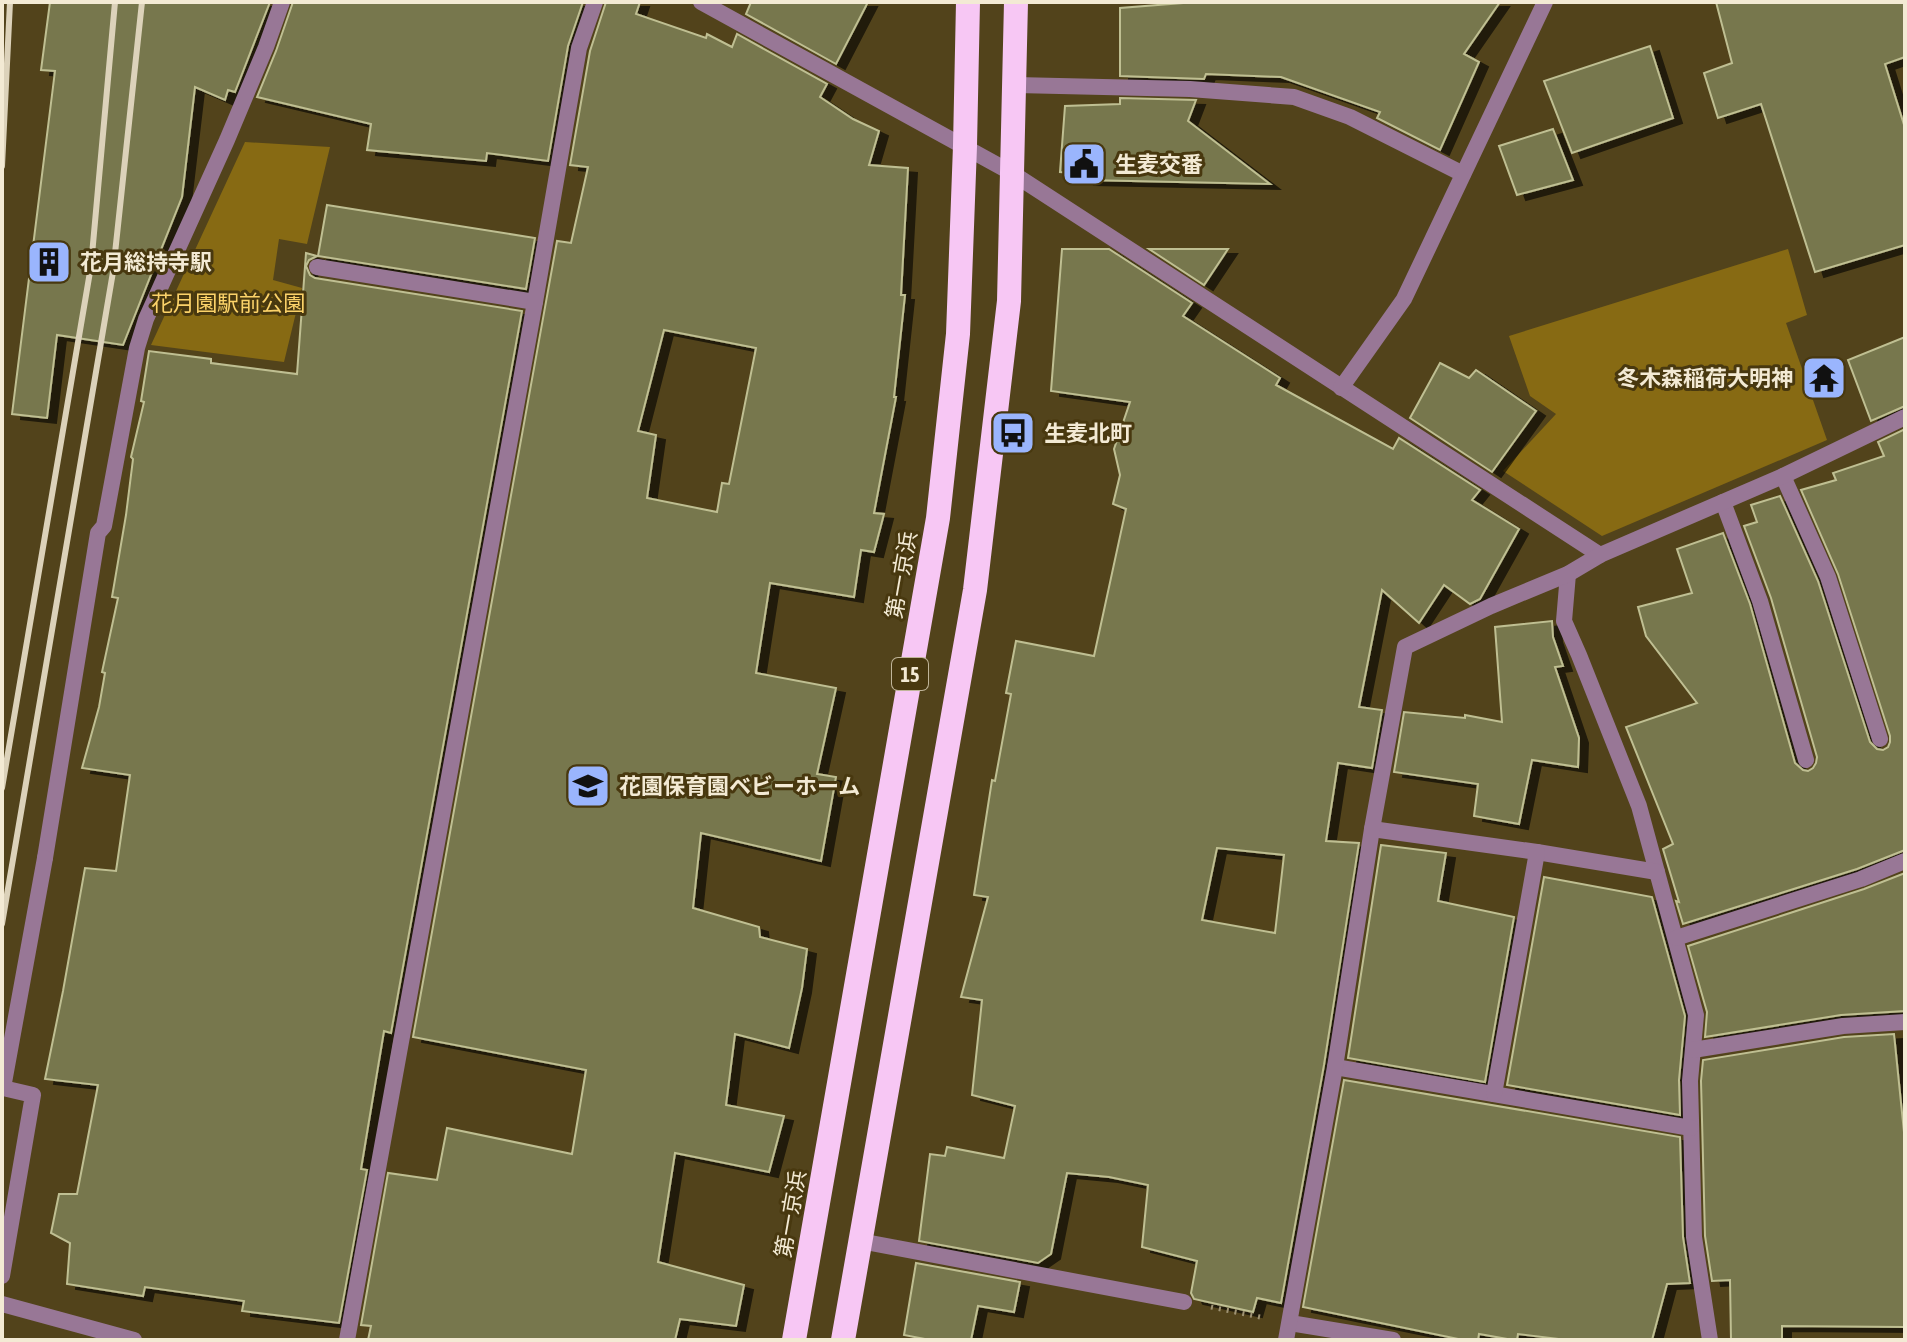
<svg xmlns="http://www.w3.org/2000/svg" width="1907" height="1342" font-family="'Asap Condensed','Noto Sans JP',sans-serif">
	<defs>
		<filter id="shadow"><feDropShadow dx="9" dy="5" stdDeviation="0" flood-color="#0009"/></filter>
	</defs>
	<rect width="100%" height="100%" fill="#52431b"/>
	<!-- green -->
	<g fill="#876a13">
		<polygon points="245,142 330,147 307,244 279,239 273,280 302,288 284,362 151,345"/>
		<polygon points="1788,249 1807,315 1786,323 1827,440 1602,536 1503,471 1556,414 1530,396 1509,336"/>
	</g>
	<!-- building -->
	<g fill="#77774d" stroke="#bfbf92" stroke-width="2" fill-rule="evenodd" filter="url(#shadow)">
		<polygon points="50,2 270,2 235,92 228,90 225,100 195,87 182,197 123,345 57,335 47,418 12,414 55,71 41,70"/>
		<polygon points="293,2 583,2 568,46 548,161 487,153 486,161 367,150 371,124 257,97 276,51"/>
		<path d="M606 2H640L636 14 706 38 707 34 732 47 737 34 827 84 820 97 853 119 879 131 869 165 908 168 901 295H905L894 397H896L874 513 884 514 874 552 861 550 854 597 770 583 756 673 836 688 817 774 836 777 821 861 701 833 693 908 759 927 760 937 807 949 802 988 789 1048 735 1034 726 1105 784 1116 769 1172 675 1153 658 1262 744 1285 736 1326 680 1319 675 1340H368L371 1326 361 1325 388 1173 437 1180 447 1128 572 1154 586 1070 413 1037 557 241 571 243 588 167 570 165 590 51ZM664 330 756 348 729 484 722 483 717 512 647 498 656 435 638 431Z"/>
		<polygon points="751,2 868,2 836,64 746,14"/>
		<polygon points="1196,2 1500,2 1464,54 1479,62 1440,150 1377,118 1380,112 1281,77 1206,74 1204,79 1120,76 1120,8"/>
		<polygon points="1716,2 1905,2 1905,57 1885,64 1905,128 1905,245 1815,272 1761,104 1718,118 1704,73 1732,63"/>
		<polygon points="1650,46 1673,118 1572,153 1544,81"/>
		<polygon points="1120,98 1196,100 1188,121 1270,184 1085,180 1086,174 1060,172 1065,106 1120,104"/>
		<polygon points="1553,129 1573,180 1517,195 1499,146"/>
		<polygon points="327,205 535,238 526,289 318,256"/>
		<path d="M1062 249H1109L1192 303 1183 316 1280 378 1276 385 1393 449 1399 438 1480 490 1472 500 1519 529 1480 599 1470 604 1444 585 1419 623 1382 590 1359 707 1382 710 1372 768 1338 763 1326 841 1359 843 1324 1065 1281 1303 1257 1298 1253 1312 1194 1299 1191 1293 1197 1261 1142 1247 1148 1185 1109 1177 1067 1173 1051 1254 1038 1263 919 1241 930 1154 945 1156 947 1147 1004 1158 1015 1106 972 1095 982 1000 961 997 988 897 974 895 992 780 995 781 1011 694 1006 693 1016 641 1094 656 1126 509 1113 504 1120 475 1114 449 1130 402 1051 391ZM1217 848 1284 855 1275 933 1202 920Z"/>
		<polygon points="1149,249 1228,249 1204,285"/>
		<polygon points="306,253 317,256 309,260 306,266 310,275 315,278 522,311 391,1033 384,1031 361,1169 367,1170 339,1323 242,1311 244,1301 145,1287 143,1296 67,1284 70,1243 51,1233 59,1194 77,1194 98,1085 45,1079 63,991 85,868 116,871 130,775 82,768 99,707 105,673 102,672 118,598 112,597 126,515 133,459 131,457 144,402 141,401 149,351 211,359 211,363 297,374"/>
		<polygon points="1905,337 1905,406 1871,421 1848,360"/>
		<polygon points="1440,363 1469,378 1476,370 1536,411 1492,472 1410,418"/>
		<polygon points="1905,429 1905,850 1857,869 1683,924 1676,901 1679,902 1663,849 1673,844 1626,727 1697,703 1646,636 1638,607 1692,593 1677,549 1723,533 1750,604 1795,763 1803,770 1808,771 1813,768 1816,763 1817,757 1771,598 1744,526 1757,522 1751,505 1780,496 1818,581 1870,742 1877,749 1883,750 1888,747 1890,742 1890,736 1838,574 1801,490 1836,480 1833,473 1884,456 1878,442"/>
		<polygon points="1552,621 1553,637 1563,666 1555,667 1579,738 1578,767 1532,760 1519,824 1474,816 1478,784 1394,772 1404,712 1465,718 1465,715 1502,722 1495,627"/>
		<polygon points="1381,845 1446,853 1438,901 1514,917 1485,1082 1348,1058"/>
		<polygon points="1905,873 1905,1011 1841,1015 1705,1037 1707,1012 1688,946 1864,889"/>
		<polygon points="1544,877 1652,897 1685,1016 1679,1080 1680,1115 1507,1085"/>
		<polygon points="1894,1034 1905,1142 1905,1327 1782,1326 1782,1340 1731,1340 1730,1280 1712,1281 1705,1236 1701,1081 1703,1060 1844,1037"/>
		<polygon points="1344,1080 1680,1137 1683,1237 1690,1283 1667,1284 1652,1340 1567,1340 1518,1334 1517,1340 1513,1340 1479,1334 1478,1340 1463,1340 1303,1307"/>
		<polygon points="916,1263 1020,1282 1014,1312 978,1306 971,1340 930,1340 904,1335"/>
	</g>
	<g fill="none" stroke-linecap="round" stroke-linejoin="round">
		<!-- path -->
		<polyline stroke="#9f9374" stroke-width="5" stroke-dasharray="2 6" stroke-linecap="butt" points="1211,1307 1260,1317"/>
		<!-- lane -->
		<g stroke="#987796" stroke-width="16">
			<polyline points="1015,85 1190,89 1294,97 1350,117 1463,174"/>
			<polyline points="317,267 535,302"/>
			<polyline points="1783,476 1828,577 1880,739"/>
			<polyline points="1723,502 1760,601 1806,760"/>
			<polyline points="1568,574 1564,621 1579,655 1639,806 1696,1015 1690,1081 1694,1237 1710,1340"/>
			<polyline points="1372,829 1537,852 1657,872"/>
			<polyline points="45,858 98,533 104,526 137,348 146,319 227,140 266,47 282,2"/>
			<polyline points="1676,938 1861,879 1905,861"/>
			<polyline points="1693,1050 1843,1026 1905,1022"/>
			<polyline points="1335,1067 1691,1128"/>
			<polyline points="1494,1094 1537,852"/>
			<polyline points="860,1241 1184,1302"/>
			<polyline points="1290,1323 1393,1340"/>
			<polyline points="347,1340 535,302 579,48 595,2"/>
		</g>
		<!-- street -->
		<g stroke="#987796" stroke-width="16">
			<polyline points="701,2 1012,173 1600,555"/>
			<polyline points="1341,388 1404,299 1545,2"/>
			<polyline points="2,1276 33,1095 3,1088 45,858"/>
			<polyline points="2,1304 134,1340"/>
			<polyline points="1286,1340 1335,1067 1372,829 1405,647 1491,606 1568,574 1600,555 1783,476 1905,417"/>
		</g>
		<!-- highway -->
		<g stroke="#f7c7f4" stroke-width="24">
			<polyline points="794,1340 938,518 958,334 965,146 968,2"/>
			<polyline points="843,1340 975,590 1009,301 1016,2"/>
		</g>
		<!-- rail -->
		<g stroke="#dcd2ba" stroke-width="6">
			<polyline points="2,166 10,2"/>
			<polyline points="2,788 91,266 115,2"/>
			<polyline points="2,924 113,272 142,2"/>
		</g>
	</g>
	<!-- icons -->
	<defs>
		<g id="civic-square" transform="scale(2.3)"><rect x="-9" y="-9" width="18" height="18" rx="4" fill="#9ab5fd" stroke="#48380f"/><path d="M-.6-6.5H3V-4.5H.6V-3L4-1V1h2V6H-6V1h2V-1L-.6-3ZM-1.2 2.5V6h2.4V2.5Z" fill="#111"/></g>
		<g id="building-square" transform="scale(2.3)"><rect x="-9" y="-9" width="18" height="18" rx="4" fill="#9ab5fd" stroke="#48380f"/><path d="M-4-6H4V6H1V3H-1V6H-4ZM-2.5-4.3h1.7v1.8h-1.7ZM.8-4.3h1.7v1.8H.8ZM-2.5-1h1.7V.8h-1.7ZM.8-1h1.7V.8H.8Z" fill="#111"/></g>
		<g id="temple-square" transform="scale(2.3)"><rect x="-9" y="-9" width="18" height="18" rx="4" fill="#9ab5fd" stroke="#48380f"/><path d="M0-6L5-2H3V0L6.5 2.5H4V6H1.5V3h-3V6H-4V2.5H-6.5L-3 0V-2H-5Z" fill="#111"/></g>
		<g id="bus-square" transform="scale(2.3)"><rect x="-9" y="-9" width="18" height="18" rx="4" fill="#9ab5fd" stroke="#48380f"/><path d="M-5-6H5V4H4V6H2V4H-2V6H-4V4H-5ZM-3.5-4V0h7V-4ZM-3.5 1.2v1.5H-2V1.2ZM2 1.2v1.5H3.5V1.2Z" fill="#111"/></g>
		<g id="school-square" transform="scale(2.3)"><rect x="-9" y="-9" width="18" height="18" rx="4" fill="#9ab5fd" stroke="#48380f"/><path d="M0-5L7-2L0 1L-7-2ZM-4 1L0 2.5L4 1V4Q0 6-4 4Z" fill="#111"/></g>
	</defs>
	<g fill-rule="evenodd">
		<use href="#civic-square" x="1084" y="164"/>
		<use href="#building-square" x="49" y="262"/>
		<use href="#temple-square" x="1824" y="378"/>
		<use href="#bus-square" x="1013" y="433"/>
		<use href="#school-square" x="588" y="786"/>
	</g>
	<g text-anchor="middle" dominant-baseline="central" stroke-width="6" stroke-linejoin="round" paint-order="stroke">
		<!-- shield labels -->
		<rect fill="#48380f" stroke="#c0b599" stroke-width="2" x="892" y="658" width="36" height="32" rx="6"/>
		<g font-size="20" font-weight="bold" fill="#f3ead4">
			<text x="910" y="674">15</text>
		</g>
		<!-- poi labels -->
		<g font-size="22" font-weight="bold" fill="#f3ead4" stroke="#48380f" text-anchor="start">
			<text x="1115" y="164">生麦交番</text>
			<text x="80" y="262">花月総持寺駅</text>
			<text x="1793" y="378" text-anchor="end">冬木森稲荷大明神</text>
			<text x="1044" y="433">生麦北町</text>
			<text x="619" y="786">花園保育園ベビーホーム</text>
		</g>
		<!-- park labels -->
		<g font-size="22" fill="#fbd269" stroke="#48380f">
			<text x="228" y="303">花月園駅前公園</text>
		</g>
		<!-- street labels -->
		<g font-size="22" fill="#f3ead4" stroke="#48380f">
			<text transform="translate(901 575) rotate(-80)">第一京浜</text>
			<text transform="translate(790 1214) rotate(-80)">第一京浜</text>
		</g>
	</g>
	<!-- border -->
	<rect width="1907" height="1342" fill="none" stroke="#f3ead4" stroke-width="8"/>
</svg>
